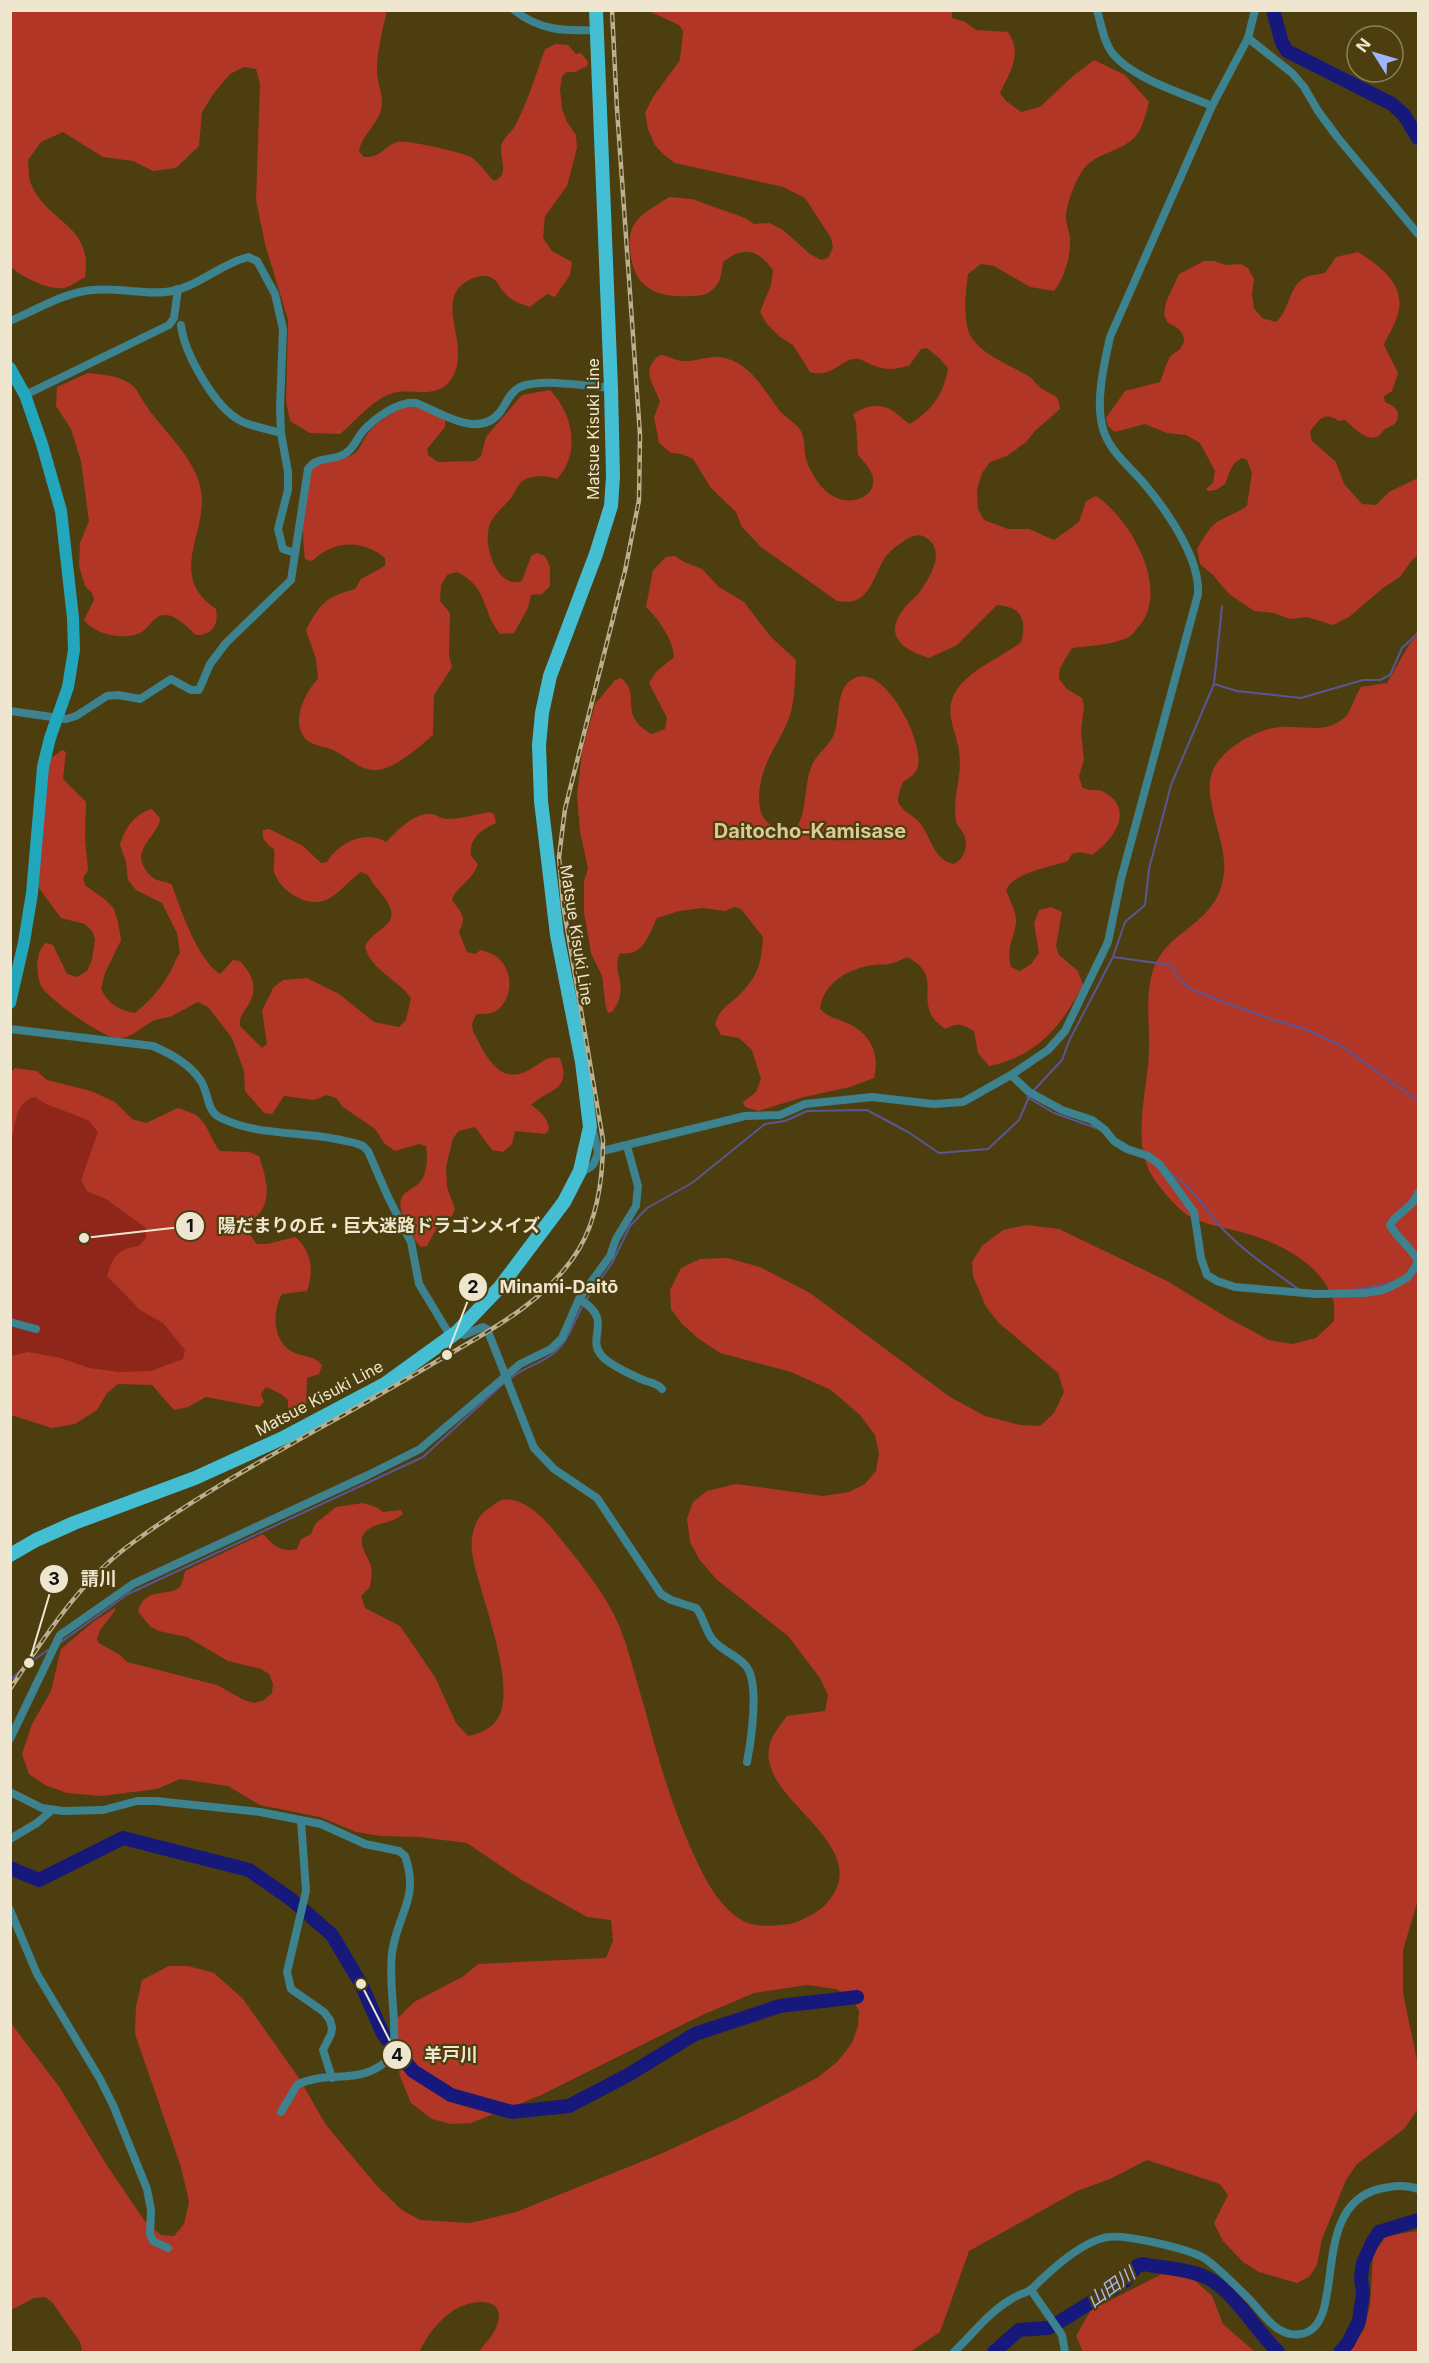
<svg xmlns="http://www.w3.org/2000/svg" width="1429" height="2363" font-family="Inter,'Noto Sans JP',sans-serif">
	<rect width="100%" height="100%" fill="#4d3e0f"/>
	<!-- green -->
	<polygon fill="#8e2719" points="16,1089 86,1103 151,1211 200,1350 179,1374 11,1368 10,1103"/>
	<!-- forest -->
	<g fill="#b13626">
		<path d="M11 10 387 11C382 31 377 51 377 72 377 82 383 94 382 105 381 122 362 134 359 151L364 157C381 158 383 147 397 142 404 139 464 153 471 157 479 162 487 174 494 181 510 175 500 160 501 148 502 137 512 133 516 124 528 101 536 74 545 49L556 44 568 45 576 54 581 53 588 62 587 66 575 72H567L562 76 560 89 562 109 567 122 576 135 577 148 567 186 545 216 543 238 552 251 572 262 570 275 555 297 547 294 530 307C520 304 510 300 503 291 500 288 498 283 495 280 484 270 461 281 456 292 443 315 471 353 450 381 434 401 411 386 390 394 371 401 355 422 340 434L310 433 290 421 286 401 288 320 265 244 256 200 260 84 256 69 244 67 230 74 214 93 202 112 199 146 176 168 153 171 133 161 103 157 63 132 41 142 28 160C29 168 28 177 31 184 48 224 93 224 85 277 79 280 70 287 64 288 48 290 22 277 11 267Z"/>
		<path d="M649 11H952V18L965 22 976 30 1008 32C1023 54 1010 72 1000 93L1006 101 1021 112 1040 107 1073 76 1094 60 1125 75 1149 102C1145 116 1142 134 1129 142 1109 156 1091 153 1078 178 1073 188 1066 206 1066 217 1066 225 1070 232 1070 240 1071 257 1064 278 1054 291L1030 287 994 266 981 264 968 274C966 291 963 312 968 330 975 353 1011 365 1030 377 1035 381 1038 387 1044 390 1055 396 1059 395 1060 409L1035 431 1026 442 1007 456 990 462 982 473 977 490 978 509 984 520 1008 529H1029L1054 540 1079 522 1086 501 1096 496C1130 518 1170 588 1140 625 1136 629 1132 636 1127 638 1111 645 1089 646 1072 648L1060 668 1059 679 1067 689 1082 698 1084 706 1081 731 1084 760 1079 776 1082 787C1089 792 1097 788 1104 792 1136 810 1113 840 1092 855L1080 852 1072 854 1068 861C1051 867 1014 872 1006 890 1010 901 1017 912 1016 923 1013 943 1006 946 1011 967L1020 971 1031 964 1039 953 1034 923 1039 910 1051 907 1062 912 1056 946 1059 955 1078 971 1083 985C1061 1027 1037 1056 989 1066L978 1053 974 1031C962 1024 957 1022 945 1029 942 1026 937 1023 934 1019 917 995 943 976 907 957 901 960 895 963 889 964 884 965 879 964 875 965 851 967 823 982 820 1009 829 1018 837 1018 849 1024 871 1034 880 1055 874 1078L850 1087 804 1097 758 1111 745 1107 743 1102 756 1092 761 1079 752 1050 739 1038 721 1035 715 1024C722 1004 730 1006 742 992 760 973 761 961 763 937L741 909 735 907 725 911 703 908 679 911 657 918C648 936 643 957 620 953 610 973 632 986 612 1012L608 1013 606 1008 602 976 591 953 584 912V881L588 869 580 831 577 796 582 752 595 704 615 680 621 678C643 696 616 714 652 734L665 729 667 718 649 683 656 672 674 657C673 639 659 620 646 607L653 570 666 557 675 556 684 562 702 569 719 587 744 602 771 637 796 660C795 677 795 696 791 712 785 732 772 749 765 767 755 797 753 834 796 828 808 811 803 783 813 763 818 753 831 744 834 734 841 716 834 685 857 677 887 668 924 742 918 766 916 774 909 778 903 782 901 787 898 795 898 800 899 810 914 815 920 823 932 838 933 860 954 864 964 859 968 848 965 837 963 831 957 826 956 821 952 798 963 774 959 751 957 734 945 714 953 697 964 671 1000 659 1021 642 1027 620 1022 607 997 605L957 645 929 658C901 649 882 635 906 606 909 602 915 598 919 593 929 578 948 551 925 537 918 533 910 537 904 541 898 545 891 550 886 556 877 569 873 589 860 598 852 603 846 602 837 601L761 547 742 527 736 512 711 488 693 459 681 454 671 453 659 443 654 417 660 402C653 382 640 370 660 355 668 355 674 360 682 361 694 362 707 356 719 357 750 361 762 388 779 410 787 420 799 423 803 436 805 444 804 452 806 459 811 474 822 492 837 498 852 505 876 497 873 478 871 468 864 462 858 455L856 422 853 415C862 406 878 403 890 409 897 413 903 420 910 424 932 410 944 394 948 368L939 358 927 348 921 349 909 366C895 369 886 371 872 365 869 364 863 360 859 359 842 357 833 379 810 372L793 345 780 337 767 324 760 312 771 285 773 270C758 249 743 246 723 262 722 271 721 282 714 288 707 296 698 296 689 296 654 298 632 286 630 248 629 239 630 229 636 222 643 212 659 204 669 197L692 199 745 218 754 224 769 223 783 230 810 254 821 260 828 258 833 248 831 238 805 198 783 187 675 163 664 155 655 145 648 129 645 113 653 97 680 60 683 31 679 25Z"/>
		<path d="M1358 252C1380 266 1406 284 1398 314 1395 325 1388 335 1384 345L1398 373 1392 391 1384 396 1385 402 1393 406 1398 412C1398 424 1395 424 1385 429 1382 431 1381 435 1378 436 1367 443 1352 426 1345 420L1339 421C1324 411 1319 419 1310 432L1312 441 1336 462 1344 484 1362 504 1376 505 1389 492 1418 478V555L1412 560 1400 577 1383 588 1349 617 1333 625 1307 617 1290 619 1274 613 1254 611 1229 594 1213 575 1200 564 1197 549C1202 541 1209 527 1217 522 1227 516 1238 513 1247 506L1252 473 1247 460 1242 458C1230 464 1230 473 1225 484L1216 490 1208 491 1206 489 1213 483 1215 471 1200 443 1186 435 1167 433 1145 424 1115 432 1108 426 1106 418 1125 391 1160 382C1163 375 1165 366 1169 359 1171 354 1176 353 1180 349 1190 337 1179 327 1168 323L1164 315 1166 302 1179 274 1204 261H1214L1226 265 1241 264 1248 268 1254 279 1252 295 1254 308 1262 318 1276 322C1290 310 1288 286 1306 277 1311 275 1319 274 1325 273L1336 257Z"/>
		<path d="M88 373C103 375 119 375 132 385 138 390 142 400 147 407 167 436 201 462 202 500 202 541 170 577 216 609 219 624 213 635 196 635 188 628 178 616 166 615 154 614 149 629 140 633 123 641 94 634 84 620L94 600 92 593 85 586 79 566 80 543 89 521 81 461 71 429 56 406 57 387Z"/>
		<path d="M550 390C573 414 581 453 557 479 546 476 532 474 521 482 517 486 515 493 511 498 502 509 490 516 488 532 485 550 499 590 522 581L531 556 537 553 545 556 550 567V586L542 594 531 595 528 608 514 633 500 634C481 610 489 588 457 572L447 575 441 585 440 601 450 613 449 655 452 667 434 695 433 735C419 747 393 771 374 770 358 769 350 759 337 752 328 746 315 747 307 740 289 724 305 692 318 679L316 659 306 630C320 604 325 597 355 589L361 579 385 566V558C362 539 334 540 312 561L305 559C303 544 300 493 305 480 315 454 339 465 355 453 362 447 364 436 371 430 380 420 401 405 415 407 424 408 436 416 445 419V427L427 449 428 455 438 462 475 461 481 456 486 437 522 395Z"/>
		<path d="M1418 635V1900L1403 1950V1993L1418 2065V2109L1404 2129 1357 2164 1346 2180 1322 2239 1317 2265 1309 2277 1297 2283 1259 2272 1243 2262 1223 2241 1214 2223 1228 2195 1220 2184 1147 2160 1110 2179 1077 2191 969 2251 940 2332 910 2352H479C483 2345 491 2338 495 2330 512 2294 469 2298 450 2313 435 2324 427 2337 419 2352H80L82 2350 80 2342 52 2302 45 2297 34 2298 11 2310 10 2022 60 2088 106 2164 144 2220 161 2235 174 2236 184 2224 189 2202 181 2167 135 2034 136 2007 142 1980 169 1966H188L214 1973 243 1999 299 2078 326 2125 377 2186 402 2210 420 2220 470 2223 516 2212 658 2155 739 2118 817 2078 837 2062 852 2043 858 2026 859 2011 852 1998 836 1989 807 1985 754 1993 700 2016 539 2096 471 2123 451 2124 432 2119 411 2103 401 2079 393 2048 395 2021 414 2002 464 1976 478 1964 606 1958 613 1941 611 1920 587 1917 520 1879 467 1843 419 1837 381 1836 356 1832 320 1817 260 1805 228 1786 180 1779 157 1789 101 1796 67 1793 45 1785 29 1774 22 1754 32 1724 51 1691 61 1649 93 1622 115 1608V1611L100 1630 97 1639 99 1643 120 1655 127 1662 217 1685 244 1700 254 1703 264 1700 272 1693 273 1684 269 1674 261 1669 228 1661 187 1637 159 1631 151 1627 138 1612C144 1584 173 1599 181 1585 183 1581 184 1575 185 1571L263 1534C273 1545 281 1553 297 1549L301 1539 311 1534 315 1524 336 1507 363 1503 376 1507 383 1512 401 1510 403 1514 399 1517C391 1522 381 1523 372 1527 354 1536 364 1551 370 1563 373 1570 371 1580 370 1587L361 1596 365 1608 400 1626 435 1677 456 1723 468 1736C478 1734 489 1730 496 1721 521 1690 477 1589 472 1552 470 1536 475 1517 488 1509 492 1506 498 1501 502 1500 523 1496 545 1519 556 1533 579 1562 606 1593 620 1628 630 1653 636 1680 644 1706 657 1755 671 1804 692 1851 703 1875 715 1901 737 1917 753 1929 771 1926 790 1924 801 1922 820 1911 827 1903 874 1849 775 1807 769 1760 766 1741 777 1730 787 1716L825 1711 828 1695 820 1678 788 1636 716 1579 699 1559 690 1542 687 1519 693 1502 707 1491 736 1484 823 1496 849 1492 865 1484 876 1471 879 1453 875 1435 860 1415 831 1390 791 1372 720 1353 699 1339 682 1324 671 1309 670 1290 681 1268 700 1259 727 1258 760 1267 810 1293 950 1397 985 1416 1020 1425 1040 1426 1054 1413 1064 1392 1058 1373 999 1323 986 1307 973 1276 972 1262 982 1246 1003 1230 1026 1225 1059 1229 1167 1281 1228 1318 1269 1340 1293 1344 1316 1338 1334 1321C1334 1314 1335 1305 1333 1299 1319 1261 1277 1242 1241 1232 1223 1227 1205 1225 1189 1216 1177 1209 1156 1184 1150 1172 1132 1139 1148 1086 1149 1051 1150 1023 1144 992 1155 965 1172 927 1218 924 1224 873 1228 838 1196 791 1217 763 1228 747 1250 734 1269 729 1296 721 1325 739 1347 715 1350 712 1356 694 1361 687L1387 683 1410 643Z"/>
		<path d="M62 750 66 752 63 779 86 802 85 838 88 870 83 878 85 885 107 901 114 909 118 922 121 940 105 973 101 989C109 1004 118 1010 135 1013 150 1001 160 989 169 974 174 967 175 959 180 953L177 933 162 903 136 890 128 880 126 862 120 845C125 828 134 814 152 809L160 818C159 837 125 851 151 876 158 883 166 880 172 885 181 910 197 959 220 974L233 960 240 961C250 971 258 986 251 1000 247 1009 238 1016 240 1026L262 1048 267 1044 262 1011 273 988 283 980 307 978 339 994 374 1022 399 1027 406 1020 411 998C396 978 372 971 365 947 372 929 398 927 390 907 385 895 374 887 368 875L361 872C349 880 340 893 328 899 310 909 284 893 276 877 271 869 276 858 274 849 267 844 261 840 263 830L269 829 303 846 321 863 327 862C338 843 366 829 386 842 397 831 413 813 430 814 436 814 441 819 448 819 462 819 476 814 490 812L494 814 496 823C481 830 469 838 471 856L478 864C472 882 456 886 452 900 460 912 468 916 459 932L467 952 475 954 481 950C487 952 494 954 498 958 514 971 513 1000 496 1011 491 1014 483 1014 477 1014 470 1024 471 1028 477 1039 490 1064 504 1087 534 1067 544 1061 547 1056 560 1058 572 1091 550 1088 531 1105 539 1110 549 1119 549 1130L545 1134 515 1131 512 1144 503 1152 492 1150 475 1127 459 1131 453 1138 446 1167 447 1187 455 1209 452 1216 438 1226 427 1246 421 1247C412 1239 395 1208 402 1197 406 1190 415 1188 420 1182 427 1175 428 1156 426 1146L419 1144 395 1151 385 1144 375 1129 343 1107 336 1098 327 1095 314 1100 284 1096 272 1114 264 1113 245 1091 244 1071 232 1038 208 1007 198 1002C189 1006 182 1011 174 1015 165 1019 155 1018 148 1024 136 1031 131 1039 116 1038 102 1037 47 998 41 986 36 974 35 951 46 943L53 945 67 974 77 977 87 971 92 960 95 939 92 931 85 924 61 918 39 888 37 869 46 769 51 758Z"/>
		<path d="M15 1068 37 1071 47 1080 91 1091 115 1102 132 1119 146 1123 178 1108C183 1110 191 1112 196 1115 208 1123 211 1141 220 1151L249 1152 259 1156C264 1172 272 1194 262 1210 259 1215 253 1219 249 1225L250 1235 257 1244H267L295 1237C312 1250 314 1272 307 1291L282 1294C273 1310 272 1336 288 1349 299 1358 312 1353 322 1365L319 1374 307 1378 306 1404 300 1415H292L288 1407V1400L281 1394 266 1387 261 1394 264 1402 259 1407 206 1397 188 1407 174 1410 152 1385 118 1384 107 1393 97 1410 75 1424 52 1428 11 1415V1356L28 1352 61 1358 89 1368 119 1372 151 1371 183 1359 185 1350 163 1323 140 1310 107 1276C113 1256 118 1249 139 1246L146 1238V1228L106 1199 87 1191 81 1180 98 1132 88 1120 46 1104 35 1097C14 1101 16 1126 11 1142V1072Z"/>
		<polygon points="1417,2231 1418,2352 1347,2352 1364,2330 1370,2305 1373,2255 1386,2236"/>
		<polygon points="1164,2273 1191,2277 1212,2296 1223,2324 1255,2352 1083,2352 1076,2336 1091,2310"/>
	</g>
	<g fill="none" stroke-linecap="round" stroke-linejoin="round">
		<!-- stream -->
		<g stroke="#585695" stroke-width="2">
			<polyline points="1214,684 1237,691 1301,698 1363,680 1380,680 1390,675 1402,648 1418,633"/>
			<polyline points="1113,957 1171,965 1180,980 1192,990 1270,1019 1303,1028 1340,1045 1418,1101"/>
			<polyline points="1034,1090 1062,1060 1070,1039 1113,957 1125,922 1145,905 1149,869 1171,785 1214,684 1222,606"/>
			<polyline points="1027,1097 1054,1113 1096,1128"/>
			<path d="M1170 1173C1194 1188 1202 1206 1221 1227 1243 1251 1272 1270 1298 1289"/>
			<polyline points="1354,1290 1390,1283"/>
			<polyline points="586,1300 612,1263 630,1226 647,1208 692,1183 765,1124 785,1121 807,1111 867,1110 908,1132 939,1153 988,1149 1019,1120 1030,1095"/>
			<path d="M510 1379C523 1367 541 1364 554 1353 569 1341 574 1321 583 1305"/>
			<polyline points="61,1642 128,1594 423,1457 505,1382"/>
			<polyline points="10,1680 29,1663 48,1650"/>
		</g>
		<!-- river -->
		<g stroke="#17187c" stroke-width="14">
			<polyline points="1273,10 1282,43 1287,51 1392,104 1404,115 1418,138"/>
			<polyline points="10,1868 39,1880 123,1838 249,1870 292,1900 332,1935 361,1984 383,2034 413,2071 451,2095 512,2112 569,2106 628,2075 695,2034 780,2006 857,1997"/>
			<path d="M994 2352 1019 2330 1048 2328 1061 2321 1125 2281 1137 2266 1143 2264C1162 2268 1184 2268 1203 2276 1232 2287 1256 2331 1278 2352"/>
			<polyline points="1340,2352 1348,2343 1359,2321 1363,2293 1361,2278 1363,2263 1372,2243 1379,2232 1418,2220"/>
		</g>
		<!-- street -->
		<g stroke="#3c828f" stroke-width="8">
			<path d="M514 10C540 31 565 31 596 30"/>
			<path d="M1097 10C1101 24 1104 43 1113 54 1134 79 1182 93 1212 106"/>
			<polyline points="1248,38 1292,73 1304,87 1318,111 1338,138 1418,234"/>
			<path d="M10 321C36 310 65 292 93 290 117 287 151 296 172 291 200 285 221 264 248 257L257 261 275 294 283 329 280 407 281 433 288 472V490L278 529 283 549 295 553"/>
			<path d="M181 325C184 353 215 408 241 421 253 427 269 429 281 433"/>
			<polyline points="25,395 169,325 174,318 178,289"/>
			<path d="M10 711 66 719 76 716 107 696 118 695 140 699 171 679 191 690H199L210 664 226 643 291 580 308 469C318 455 333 462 346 453 354 448 357 438 363 431 375 418 398 401 416 403 440 412 479 440 500 412 506 404 510 392 520 387 540 378 589 386 611 388"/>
			<path d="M10 1029 153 1046C171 1054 190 1064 201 1081 208 1091 207 1111 219 1117 256 1136 297 1131 336 1139 345 1141 354 1142 363 1146L368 1151 388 1197 411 1242 419 1284 451 1337"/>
			<polyline points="1011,1075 1029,1092 1062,1110 1092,1120 1105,1130 1114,1141 1127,1149 1148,1156 1160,1165 1194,1212 1201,1258 1207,1275 1217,1281 1235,1287 1316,1294 1365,1293 1383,1290 1392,1286 1408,1277 1418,1263"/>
			<path d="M590 1127 594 1134 598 1152 745 1116 780 1115 805 1104 872 1097 933 1104 963 1102 1011 1075 1048 1050 1065 1031 1108 942 1121 879 1198 594C1200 559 1169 514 1147 487 1132 468 1110 453 1103 429 1095 401 1104 365 1110 337L1212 106 1248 38 1255 10"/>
			<path d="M580 1171C592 1169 595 1164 598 1152"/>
			<path d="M1418 1193C1413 1208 1397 1212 1390 1225 1398 1240 1413 1248 1418 1262"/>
			<path d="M579 1299C615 1320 586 1336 601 1355 609 1365 630 1374 641 1379 649 1383 656 1382 662 1389"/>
			<polyline points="10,1322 36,1329"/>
			<path d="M457 1332 464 1335 483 1327 487 1329 534 1448 554 1469 597 1498 661 1594 671 1600 696 1608C704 1617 705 1631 713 1640 722 1651 737 1655 746 1666 760 1683 751 1741 747 1762"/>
			<polyline points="10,1739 60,1635 133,1584 366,1476 420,1449 520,1364 551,1349 562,1338 579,1299 610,1256 616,1239 636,1206 638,1186 627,1146"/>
			<path d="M10 1792 42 1808 63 1811 103 1810 137 1801H156L260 1812 321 1824 365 1844 399 1851 405 1856C420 1899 397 1914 392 1953 388 1987 398 2022 393 2055 361 2089 331 2068 297 2085L281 2112"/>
			<polyline points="301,1820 306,1891 287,1972 291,1989 324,2012 330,2020 332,2028 331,2034 323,2050 332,2078"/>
			<polyline points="10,1839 37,1823 52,1810"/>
			<polyline points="10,1910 37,1974 100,2079 113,2105 147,2189 151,2210 150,2234 153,2241 168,2248"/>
			<polyline points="1031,2290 1062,2335 1065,2352"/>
			<path d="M954 2352C972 2335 988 2313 1010 2300 1016 2295 1024 2294 1030 2290 1035 2287 1039 2281 1043 2278 1059 2263 1081 2244 1103 2238 1121 2232 1188 2249 1204 2258 1220 2269 1237 2287 1251 2301 1264 2315 1278 2338 1301 2334 1349 2326 1307 2207 1379 2189 1393 2186 1405 2184 1418 2189"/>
		</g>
		<!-- secondary -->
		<polyline stroke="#21a6bb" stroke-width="12" points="10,368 25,395 42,444 61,511 73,618 74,650 68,687 50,738 43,767 32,893 24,942 10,1003"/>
		<!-- primary -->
		<polyline stroke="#44bed3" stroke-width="14" points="10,1555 36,1540 74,1523 195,1478 285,1437 385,1384 457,1332 500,1287 564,1202 580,1171 590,1127 582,1062 557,935 541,801 539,745 542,713 550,676 596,554 611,506 613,476 611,388 596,10"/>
		<!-- rail casing -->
		<g stroke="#baaf90" stroke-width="4.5">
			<path id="rail" d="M10 1689C46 1635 81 1579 135 1541 226 1475 330 1425 427 1367 481 1335 545 1305 579 1249 598 1217 603 1176 603 1140L563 904 559 857 565 809 625 571 639 500 640 435 617 109 612 10"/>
		</g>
		<!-- rail -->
		<use href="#rail" stroke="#4d3e0f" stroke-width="2" stroke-dasharray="7" stroke-linecap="butt"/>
	</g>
	<g text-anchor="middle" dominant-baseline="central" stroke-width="4.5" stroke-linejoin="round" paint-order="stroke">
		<!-- street labels -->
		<g font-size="16" fill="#eee6ce" stroke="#4d3e0f">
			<text transform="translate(593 429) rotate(-90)">Matsue Kisuki Line</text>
			<text transform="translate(577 935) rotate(81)">Matsue Kisuki Line</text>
			<text transform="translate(319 1398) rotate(-28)">Matsue Kisuki Line</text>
		</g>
		<!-- water labels -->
		<g font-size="18" font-style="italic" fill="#acbdf1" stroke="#4d3e0f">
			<text transform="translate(1111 2287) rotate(-36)">山田川</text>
		</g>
		<!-- quarter labels -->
		<g font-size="20" font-weight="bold" fill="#dac999" stroke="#4d3e0f">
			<text x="810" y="831">Daitocho-Kamisase</text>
		</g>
	</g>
	<!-- callouts -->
	<path fill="none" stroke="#eee6ce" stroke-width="2" d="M84 1238L190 1226M447 1355L473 1287M29 1663L54 1579M361 1984L397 2055"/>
	<g fill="#eee6ce" stroke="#4d3e0f" stroke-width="2">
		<circle cx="84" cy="1238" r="6"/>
		<circle cx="447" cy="1355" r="6"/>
		<circle cx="29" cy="1663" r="6"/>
		<circle cx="361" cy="1984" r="6"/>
		<circle cx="190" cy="1226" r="15"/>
		<circle cx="473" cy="1287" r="15"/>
		<circle cx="54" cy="1579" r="15"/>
		<circle cx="397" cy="2055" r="15"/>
	</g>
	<g font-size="18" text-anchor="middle" font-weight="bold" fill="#111">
		<text x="190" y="1232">1</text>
		<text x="473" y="1293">2</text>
		<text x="54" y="1585">3</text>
		<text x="397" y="2061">4</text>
	</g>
	<g font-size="18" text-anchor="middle" font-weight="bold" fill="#eee6ce" stroke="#4d3e0f" stroke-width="4.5" stroke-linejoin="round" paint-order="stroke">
		<text x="379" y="1232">陽だまりの丘・巨大迷路ドラゴンメイズ</text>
		<text x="559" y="1293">Minami-Daitō</text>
		<text x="99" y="1585">請川</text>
		<text x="451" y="2061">羊戸川</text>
	</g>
	<!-- border -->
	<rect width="1429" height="2363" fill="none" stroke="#eee6ce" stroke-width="24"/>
	<!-- north arrow -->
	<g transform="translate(1375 54) rotate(307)"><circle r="28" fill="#4d3e0f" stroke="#8d815b" stroke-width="1.5"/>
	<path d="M0-4.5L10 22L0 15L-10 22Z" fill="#9eb4fd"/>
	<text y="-9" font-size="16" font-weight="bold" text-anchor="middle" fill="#eee6ce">N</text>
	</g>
</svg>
